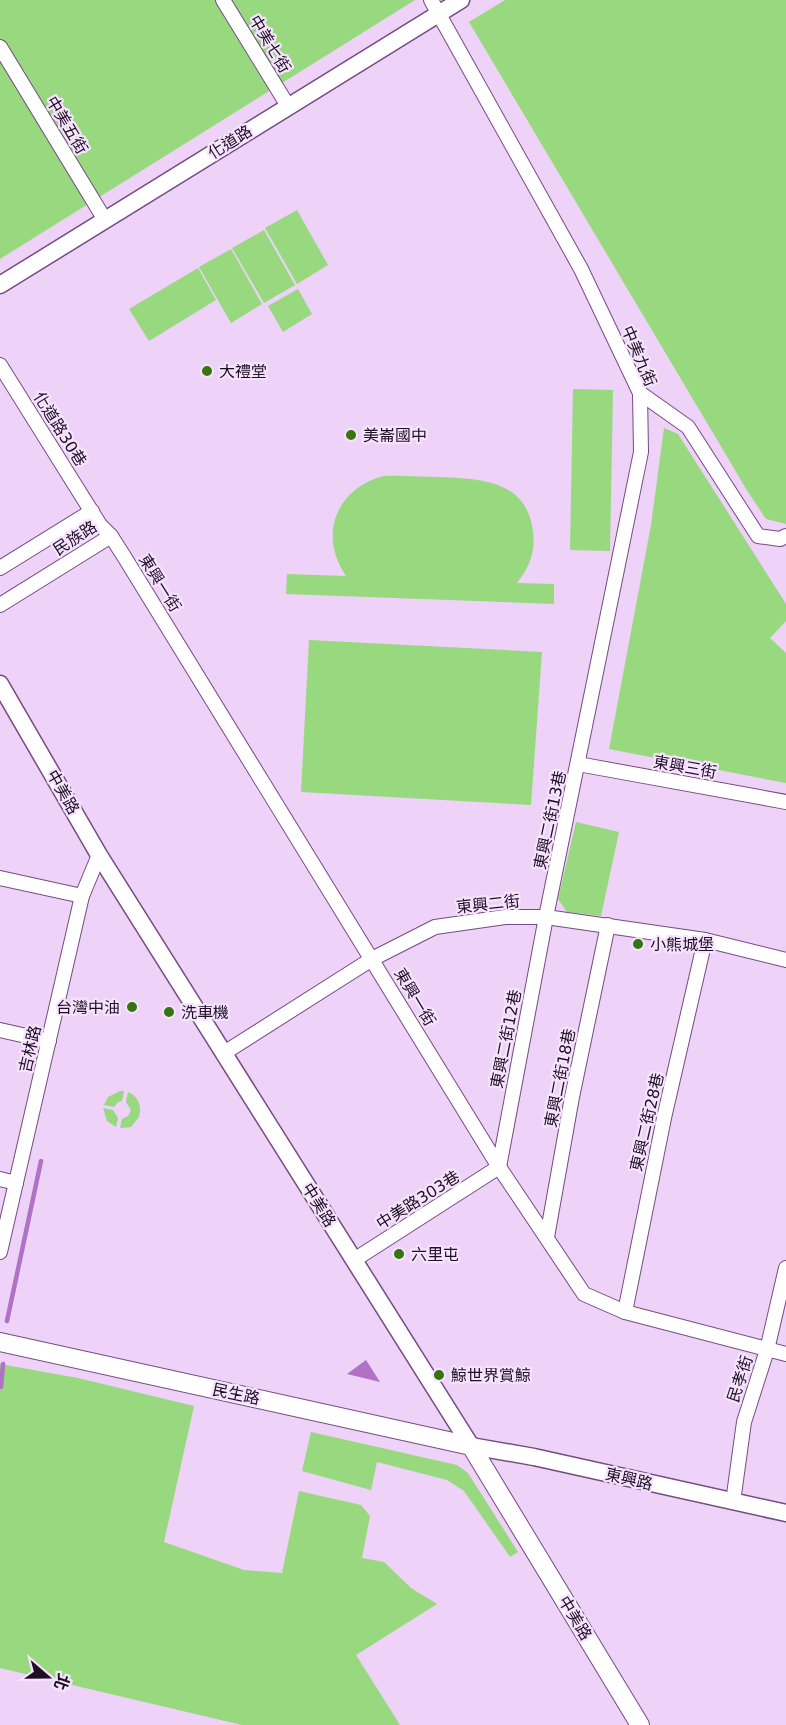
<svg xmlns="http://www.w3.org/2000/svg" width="786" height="1725" font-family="'DejaVu Sans','Noto Sans TC',sans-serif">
	<rect width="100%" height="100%" fill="#eed2f8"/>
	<!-- green -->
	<g fill="#98d87e">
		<polygon points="0,0 415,0 0,259"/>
		<polygon points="505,0 786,0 786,524 766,519 748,492 469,22"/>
		<polygon points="297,210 328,265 297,284 265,228"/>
		<polygon points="264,230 295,285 264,303 232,248"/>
		<polygon points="231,249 262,304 231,323 199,267"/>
		<polygon points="198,268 216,300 149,341 129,309"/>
		<polygon points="298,289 312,314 283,332 268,306"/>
		<polygon points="573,389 613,390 610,551 570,550"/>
		<polygon points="664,428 678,434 786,604 786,621 770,638 786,653 786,783 609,749 651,525"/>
		<path d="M384 476C403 475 422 477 440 477 481 479 527 480 533 532 536 551 529 568 517 583L554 584V604L286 594 287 574 346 576C318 535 336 488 384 476Z"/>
		<polygon points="309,640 542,652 531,805 301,792"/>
		<polygon points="576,822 619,832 601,916 567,912 558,899"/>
		<polygon points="120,1091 124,1091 122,1101 118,1102 114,1107 104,1105 108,1097"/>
		<path d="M128 1092C139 1097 142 1106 139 1117L131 1127 120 1128 122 1119 128 1116 131 1110 126 1102Z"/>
		<polygon points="103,1108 113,1110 118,1118 116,1127 107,1121"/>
		<polygon points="0,1364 78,1378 194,1406 164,1542 244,1570 282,1573 299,1491 361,1505 370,1516 362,1558 384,1562 411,1588 437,1604 356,1655 400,1725 242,1725 0,1668"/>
		<polygon points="311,1432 457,1465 468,1473 518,1552 510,1557 464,1491 447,1480 377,1462 371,1490 302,1471"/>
	</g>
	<!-- water -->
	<polygon fill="#b071c6" points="366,1360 380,1382 347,1374"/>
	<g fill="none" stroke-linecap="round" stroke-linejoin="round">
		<!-- stream -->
		<g stroke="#b071c6" stroke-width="4.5">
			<polyline points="7,1321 41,1161"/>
			<polyline points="1,1387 3,1364"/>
		</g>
		<!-- minor casing -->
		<g stroke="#744b83" stroke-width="16">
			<g id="minor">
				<polyline points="223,0 288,106"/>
				<polyline points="0,47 105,220"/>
				<polyline points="0,365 100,525 111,536 125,558 499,1167 584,1294 625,1312 786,1354"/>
				<polyline points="640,393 688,427 758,536 780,539 786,536"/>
				<polyline points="0,568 92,511"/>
				<polyline points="0,605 111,536"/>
				<polyline points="578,764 786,802"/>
				<polyline points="0,878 82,896"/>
				<polyline points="0,1030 49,1041"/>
				<polyline points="224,1053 372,959 435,927 505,917 546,917 705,940 786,960"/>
				<polyline points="0,1179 16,1183"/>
				<polyline points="547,1237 572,1097 608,925"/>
				<polyline points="0,1252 82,896 99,855"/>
				<polyline points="354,1260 499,1167 546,917 641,452 640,393 581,269 431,0"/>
				<polyline points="625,1312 664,1118 705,940"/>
				<polyline points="733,1502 744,1422 767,1350 786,1268"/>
			</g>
		</g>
		<!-- tertiary casing -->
		<g stroke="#744b83" stroke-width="19">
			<g id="tertiary">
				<polyline points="0,285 461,0"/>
				<polyline points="0,684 99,855 471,1446 534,1457 786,1513"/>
			</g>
		</g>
		<!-- secondary casing -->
		<g stroke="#744b83" stroke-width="20">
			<polyline id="secondary" points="0,1342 471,1446 640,1725"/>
		</g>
		<!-- minor -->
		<use href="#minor" stroke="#fff" stroke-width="14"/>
		<!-- tertiary -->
		<use href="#tertiary" stroke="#fff" stroke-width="16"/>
		<!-- secondary -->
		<use href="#secondary" stroke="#fff" stroke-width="18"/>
	</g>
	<!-- markers -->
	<g fill="#36740d" stroke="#f6e3fd" stroke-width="2">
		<circle cx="207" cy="371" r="6"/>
		<circle cx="351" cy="435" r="6"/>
		<circle cx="638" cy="944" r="6"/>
		<circle cx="132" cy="1007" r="6"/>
		<circle cx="169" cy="1012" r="6"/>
		<circle cx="399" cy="1254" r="6"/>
		<circle cx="439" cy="1375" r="6"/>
	</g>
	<g text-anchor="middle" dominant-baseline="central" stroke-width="4.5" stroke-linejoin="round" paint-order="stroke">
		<!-- street labels -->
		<g font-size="16" fill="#1f0e25" stroke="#f6e3fd">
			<text transform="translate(270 44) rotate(59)">中美七街</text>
			<text transform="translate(67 125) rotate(59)">中美五街</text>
			<text transform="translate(230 142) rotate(-32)">化道路</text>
			<text transform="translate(639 356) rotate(67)">中美九街</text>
			<text transform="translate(60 429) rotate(58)">化道路30巷</text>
			<text transform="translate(75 538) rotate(-33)">民族路</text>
			<text transform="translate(160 583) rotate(58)">東興一街</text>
			<text transform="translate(685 767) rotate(10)">東興三街</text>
			<text transform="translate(63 792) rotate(60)">中美路</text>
			<text transform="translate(550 820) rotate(-78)">東興二街13巷</text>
			<text transform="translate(488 904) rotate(-6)">東興二街</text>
			<text transform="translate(415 997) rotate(59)">東興一街</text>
			<text transform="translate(506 1039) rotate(-79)">東興二街12巷</text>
			<text transform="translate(30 1049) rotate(-77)">吉林路</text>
			<text transform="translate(560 1078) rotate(-79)">東興二街18巷</text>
			<text transform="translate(647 1122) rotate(-77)">東興二街28巷</text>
			<text transform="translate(418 1200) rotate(-32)">中美路303巷</text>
			<text transform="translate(319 1205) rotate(58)">中美路</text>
			<text transform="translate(740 1379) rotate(-72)">民孝街</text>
			<text transform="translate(236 1394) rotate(12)">民生路</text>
			<text transform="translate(629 1479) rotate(13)">東興路</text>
			<text transform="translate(575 1618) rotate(59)">中美路</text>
		</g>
		<!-- poi labels -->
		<g font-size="16" fill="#1f0e25" stroke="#f6e3fd" text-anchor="start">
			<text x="219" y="371">大禮堂</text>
			<text x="363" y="435">美崙國中</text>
			<text x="650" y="944">小熊城堡</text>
			<text x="120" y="1007" text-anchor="end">台灣中油</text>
			<text x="181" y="1012">洗車機</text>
			<text x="411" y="1254">六里屯</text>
			<text x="451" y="1375">鯨世界賞鯨</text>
		</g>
	</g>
	<!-- north arrow -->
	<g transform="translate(48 1677) rotate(110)" stroke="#f6e3fd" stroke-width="4.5" paint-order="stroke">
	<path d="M0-4.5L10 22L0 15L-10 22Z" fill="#1f0e25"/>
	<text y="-9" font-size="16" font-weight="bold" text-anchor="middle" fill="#1f0e25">北</text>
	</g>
</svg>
